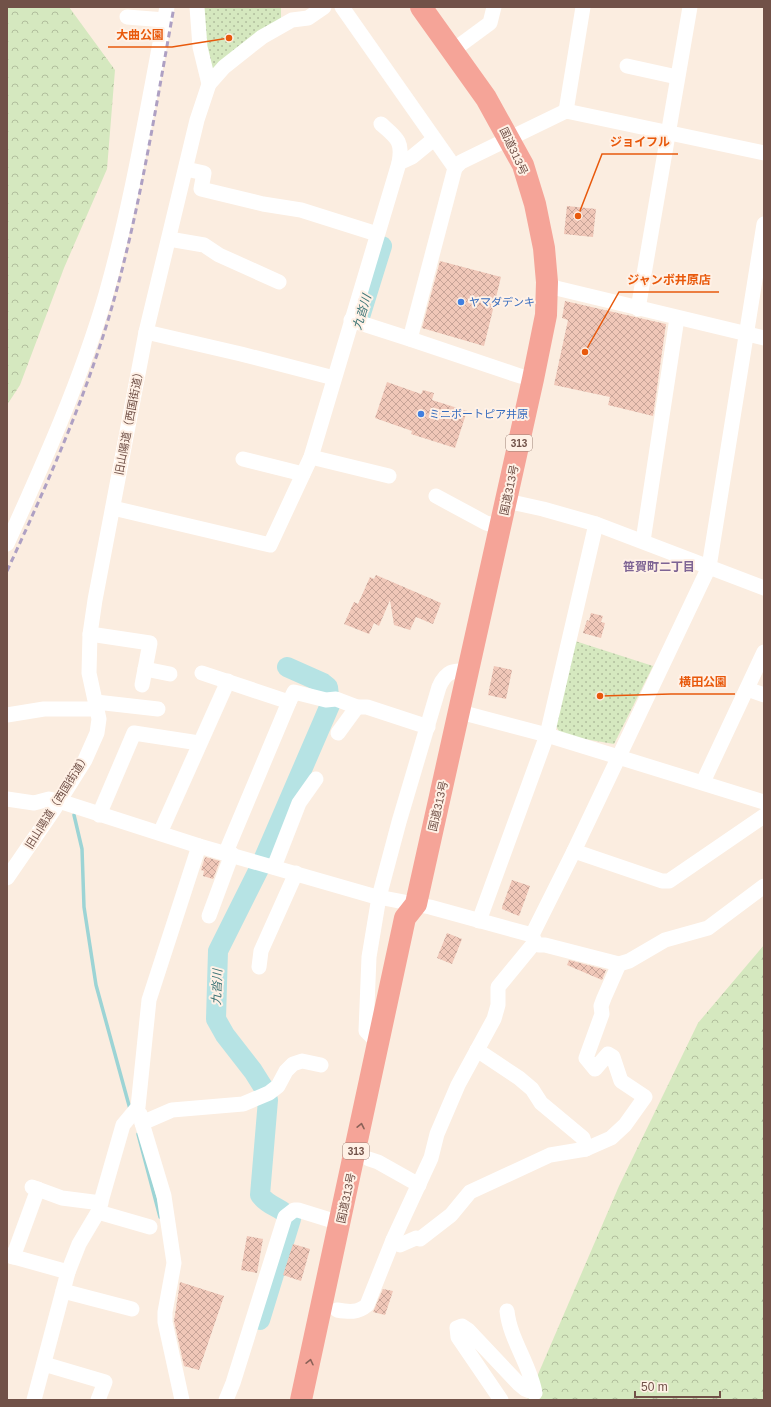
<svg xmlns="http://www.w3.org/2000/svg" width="771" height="1407" font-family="Helvetica,'Noto Sans JP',sans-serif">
	<defs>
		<pattern id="forest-crowns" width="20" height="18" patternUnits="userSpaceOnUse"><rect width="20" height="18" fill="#d5e8bf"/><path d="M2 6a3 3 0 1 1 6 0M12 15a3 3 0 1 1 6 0" fill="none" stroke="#b1be9d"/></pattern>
		<pattern id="park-dots" width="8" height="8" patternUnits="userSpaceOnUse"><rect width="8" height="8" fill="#d5e8bf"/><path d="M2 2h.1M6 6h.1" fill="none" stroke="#b1be9d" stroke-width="1.8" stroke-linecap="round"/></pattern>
		<pattern id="building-cross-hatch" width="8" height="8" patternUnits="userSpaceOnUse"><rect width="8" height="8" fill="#f0c7b8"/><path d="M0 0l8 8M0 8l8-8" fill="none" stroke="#c7a498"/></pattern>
	</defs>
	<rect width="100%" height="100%" fill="#fbede0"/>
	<!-- forest -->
	<g fill="url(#forest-crowns)">
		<polygon points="7,7 69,7 115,70 107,169 64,268 20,385 7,405"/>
		<polygon points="764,945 764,1400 527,1400 619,1186 698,1023"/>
	</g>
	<!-- park -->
	<g fill="url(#park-dots)">
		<polygon points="203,7 281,7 281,20 214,69 209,68"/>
		<polygon points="575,641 653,666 614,744 561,735 556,726"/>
	</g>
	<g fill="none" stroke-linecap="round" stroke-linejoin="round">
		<!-- stream -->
		<g stroke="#9cd4d5" stroke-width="3.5">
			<polyline points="74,815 82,849 84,907 96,985 130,1109"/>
			<polyline points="138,1134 160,1217"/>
		</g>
		<!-- river -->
		<g stroke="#b6e3e4" stroke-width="20">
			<polyline points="359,320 382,246"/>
			<path d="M260 1320 291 1219C281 1206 270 1208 260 1195L268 1100 265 1090 253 1071 225 1035 216 1019 218 951 260 867 330 705 328 687 323 683 287 667"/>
		</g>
	</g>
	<!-- building -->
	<g fill="url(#building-cross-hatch)">
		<polygon points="567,206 596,209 593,237 564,234"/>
		<polygon points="440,261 501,277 484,346 422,328"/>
		<polygon points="565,301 666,324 653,416 608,405 610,397 554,385 568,320 562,318"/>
		<polygon points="387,382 421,394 423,390 434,393 432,400 467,411 455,448 411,434 412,431 375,418"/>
		<polygon points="376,575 441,603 433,624 416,617 410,630 394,625 390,600 379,626 374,623 369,634 344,624 354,602 358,604 370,577 374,579"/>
		<polygon points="591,613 603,616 601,622 605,623 601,638 583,633 587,620 589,621"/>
		<polygon points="494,666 512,670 506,699 488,695"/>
		<polygon points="205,857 220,861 213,879 203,876 204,871 201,870"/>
		<polygon points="512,880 530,886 519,916 502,909 502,907"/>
		<polygon points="447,933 462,939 452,964 437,958"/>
		<polygon points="569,960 606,970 602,980 567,965"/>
		<polygon points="247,1236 263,1239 257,1273 241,1270"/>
		<polygon points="293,1244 310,1249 301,1281 283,1275"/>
		<polygon points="180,1282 224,1296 199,1370 184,1366 174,1321"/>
		<polygon points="383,1289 393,1291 385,1315 373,1312"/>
	</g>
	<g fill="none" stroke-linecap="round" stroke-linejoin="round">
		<!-- minor -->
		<g stroke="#fff" stroke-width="15">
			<polyline points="197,7 200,47 209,84"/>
			<polyline points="342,7 455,168 410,339"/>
			<polyline points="127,17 165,20"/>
			<polyline points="452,51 490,23 494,7"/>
			<polyline points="627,66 677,77"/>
			<polyline points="566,111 583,7"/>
			<path d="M381 124C397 138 403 141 399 163"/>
			<polyline points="455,168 461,162 566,111 764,153"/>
			<polyline points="186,169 204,173 201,189 263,204 301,210 377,234"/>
			<polyline points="169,239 204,245 219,255 279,282"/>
			<polyline points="547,282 556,288 764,338"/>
			<polyline points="638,309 690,7"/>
			<polyline points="351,320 410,339 520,376 533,379"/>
			<polyline points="146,332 241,354 334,378"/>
			<polyline points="311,457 389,476"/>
			<polyline points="243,459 303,474"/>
			<polyline points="436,496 486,523 501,527"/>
			<polyline points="507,501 543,509 596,524 764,588"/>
			<polyline points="113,508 270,545 311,457 399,163 412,157 434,139"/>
			<polyline points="643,541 677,318"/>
			<path d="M7 544C44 462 81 380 106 294 133 199 148 103 167 7"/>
			<polyline points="90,634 150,643 142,685"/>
			<polyline points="145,669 170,674"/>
			<polyline points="202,673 289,702 294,692 326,700 336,699 357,707 367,707 428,727"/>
			<polyline points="747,689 764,695"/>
			<polyline points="96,702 158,709"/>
			<polyline points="460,712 547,735 764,802"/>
			<polyline points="7,715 44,709 97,709"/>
			<polyline points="338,733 357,707"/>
			<polyline points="703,782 764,652"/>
			<polyline points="7,799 34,803 49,799 59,801 199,846 373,896 430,907 532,935 535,942 539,945 545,945 619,964 629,961 665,940 708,928 764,886"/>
			<polyline points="99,815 134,733 199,743"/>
			<polyline points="160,833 228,681"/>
			<polyline points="574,851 662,881 669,881 764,816"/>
			<polyline points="226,852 289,702"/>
			<polyline points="274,867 299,803 316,779"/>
			<polyline points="7,878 53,811 85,760 97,733 99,719 89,673 90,634 95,600 146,332 197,120 209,84 224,67 262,37 292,20 308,18 324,7"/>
			<polyline points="209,916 232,854"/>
			<polyline points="479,921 547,735 596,524"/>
			<polyline points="532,935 574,851 709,567 764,224"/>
			<polyline points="259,967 261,951 296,873"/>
			<path d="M379 1044 366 1031 369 957 379 897 399 822 439 687C446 671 453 670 469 671"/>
			<polyline points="477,1050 519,1078 532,1089 541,1103 583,1138 586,1149"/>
			<polyline points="140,1114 142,1123 172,1110 243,1104 269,1093 278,1086 286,1071 293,1064 302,1061 321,1065"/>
			<polyline points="142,1123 164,1196 174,1263 165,1312 165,1322 182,1400"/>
			<polyline points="369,1159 378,1162 419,1185"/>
			<polyline points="32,1187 62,1198 101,1203"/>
			<polyline points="98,1212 150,1227"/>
			<polyline points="393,1240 400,1245 416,1238 420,1239 451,1215 470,1192 550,1155 586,1149 611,1138 625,1125 645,1097 621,1081 613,1057 608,1054 595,1069 586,1058 602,1014 601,1006 604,998 619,964"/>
			<polyline points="7,1255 68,1272"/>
			<polyline points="13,1257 38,1189"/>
			<polyline points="63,1291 132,1309"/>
			<path d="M337 1310C349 1312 358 1313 367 1305L393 1240 431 1158 437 1134 458 1085 494 1019 498 1005V987L535 942"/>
			<polyline points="44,1364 105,1382 98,1400"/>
			<polyline points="34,1400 68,1272 79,1244 98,1212 123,1125 138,1107 149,1000 199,846"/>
			<polyline points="226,1400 233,1383 285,1217 294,1210 298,1210 340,1223"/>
			<path d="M501 1400 458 1337 457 1328 462 1326 468 1330 519 1384 525 1389 535 1393C530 1364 510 1340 507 1311"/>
		</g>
		<!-- highway -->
		<polyline stroke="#f5a498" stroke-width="22" points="301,1400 405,918 416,904 533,379 546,315 547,282 544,248 535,204 523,165 486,98 421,7"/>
		<!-- rail -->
		<path stroke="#aea0c3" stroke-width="3" stroke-dasharray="6 4" stroke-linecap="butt" d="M7 571C45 489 83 404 109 317 139 216 155 111 174 7"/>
	</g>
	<!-- one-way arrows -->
	<defs><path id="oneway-chevron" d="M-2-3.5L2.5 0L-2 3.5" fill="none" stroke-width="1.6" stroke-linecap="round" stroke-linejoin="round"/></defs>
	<g stroke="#8b6258">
		<use href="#oneway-chevron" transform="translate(361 1126) rotate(-78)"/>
		<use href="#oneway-chevron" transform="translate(310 1362) rotate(-77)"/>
	</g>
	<!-- markers -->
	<g fill="#3f7fe0" stroke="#fff1e6" stroke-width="1.5">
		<circle cx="461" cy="302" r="4"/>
		<circle cx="421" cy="414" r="4"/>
	</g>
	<g text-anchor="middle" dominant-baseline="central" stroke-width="4" stroke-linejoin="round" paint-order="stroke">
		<!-- shield labels -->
		<g fill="#fff1e6" stroke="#9c8177" stroke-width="1">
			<rect x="506" y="435" width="26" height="16" rx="3"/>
			<rect x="343" y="1143" width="26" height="16" rx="3"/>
		</g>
		<g font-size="10" font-weight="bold" fill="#715148">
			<text x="519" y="443">313</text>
			<text x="356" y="1151">313</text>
		</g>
		<!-- street labels -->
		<g font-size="11" fill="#715148" stroke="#fff1e6">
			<text transform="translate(514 151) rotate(65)">国道313号</text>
			<text transform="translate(129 421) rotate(-79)">旧山陽道（西国街道）</text>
			<text transform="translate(509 490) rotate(-78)">国道313号</text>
			<text transform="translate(57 801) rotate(-58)">旧山陽道（西国街道）</text>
			<text transform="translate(438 806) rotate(-77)">国道313号</text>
			<text transform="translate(346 1198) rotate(-78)">国道313号</text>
		</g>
		<!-- shop labels -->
		<g font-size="11" fill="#366cbe" stroke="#fff1e6" text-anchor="start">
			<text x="469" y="302">ヤマダデンキ</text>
			<text x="429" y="414">ミニボートピア井原</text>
		</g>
		<!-- water labels -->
		<g font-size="12" font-style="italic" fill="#3d7577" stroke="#fff1e6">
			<text transform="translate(362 312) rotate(-73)">九沓川</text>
			<text transform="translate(217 987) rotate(-88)">九沓川</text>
		</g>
		<!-- neighbourhood labels -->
		<g font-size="12" font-weight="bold" fill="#7e6494" stroke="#fff1e6">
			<text x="659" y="567">笹賀町二丁目</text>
		</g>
	</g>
	<!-- callouts -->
	<path fill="none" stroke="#e8590c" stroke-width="1.5" d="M229 38L172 47H108M578 216L602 154H678M585 352L619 292H719M600 696L671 694H735"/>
	<g fill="#e8590c" stroke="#fff1e6" stroke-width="1.5">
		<circle cx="229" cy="38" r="4"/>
		<circle cx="578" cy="216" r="4"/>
		<circle cx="585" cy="352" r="4"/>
		<circle cx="600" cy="696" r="4"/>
	</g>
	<g font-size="12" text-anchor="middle" font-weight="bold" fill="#e8590c" stroke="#fff1e6" stroke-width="4" stroke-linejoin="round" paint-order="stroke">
		<text x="140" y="39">大曲公園</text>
		<text x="640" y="146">ジョイフル</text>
		<text x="669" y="284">ジャンボ井原店</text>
		<text x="703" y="686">横田公園</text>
	</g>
	<!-- border -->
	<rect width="771" height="1407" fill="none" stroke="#715148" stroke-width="16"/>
	<!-- scale -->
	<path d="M635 1391v6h85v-6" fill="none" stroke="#715148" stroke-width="2"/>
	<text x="641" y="1391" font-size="12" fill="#715148" stroke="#fff1e6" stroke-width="3" paint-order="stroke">50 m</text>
</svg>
